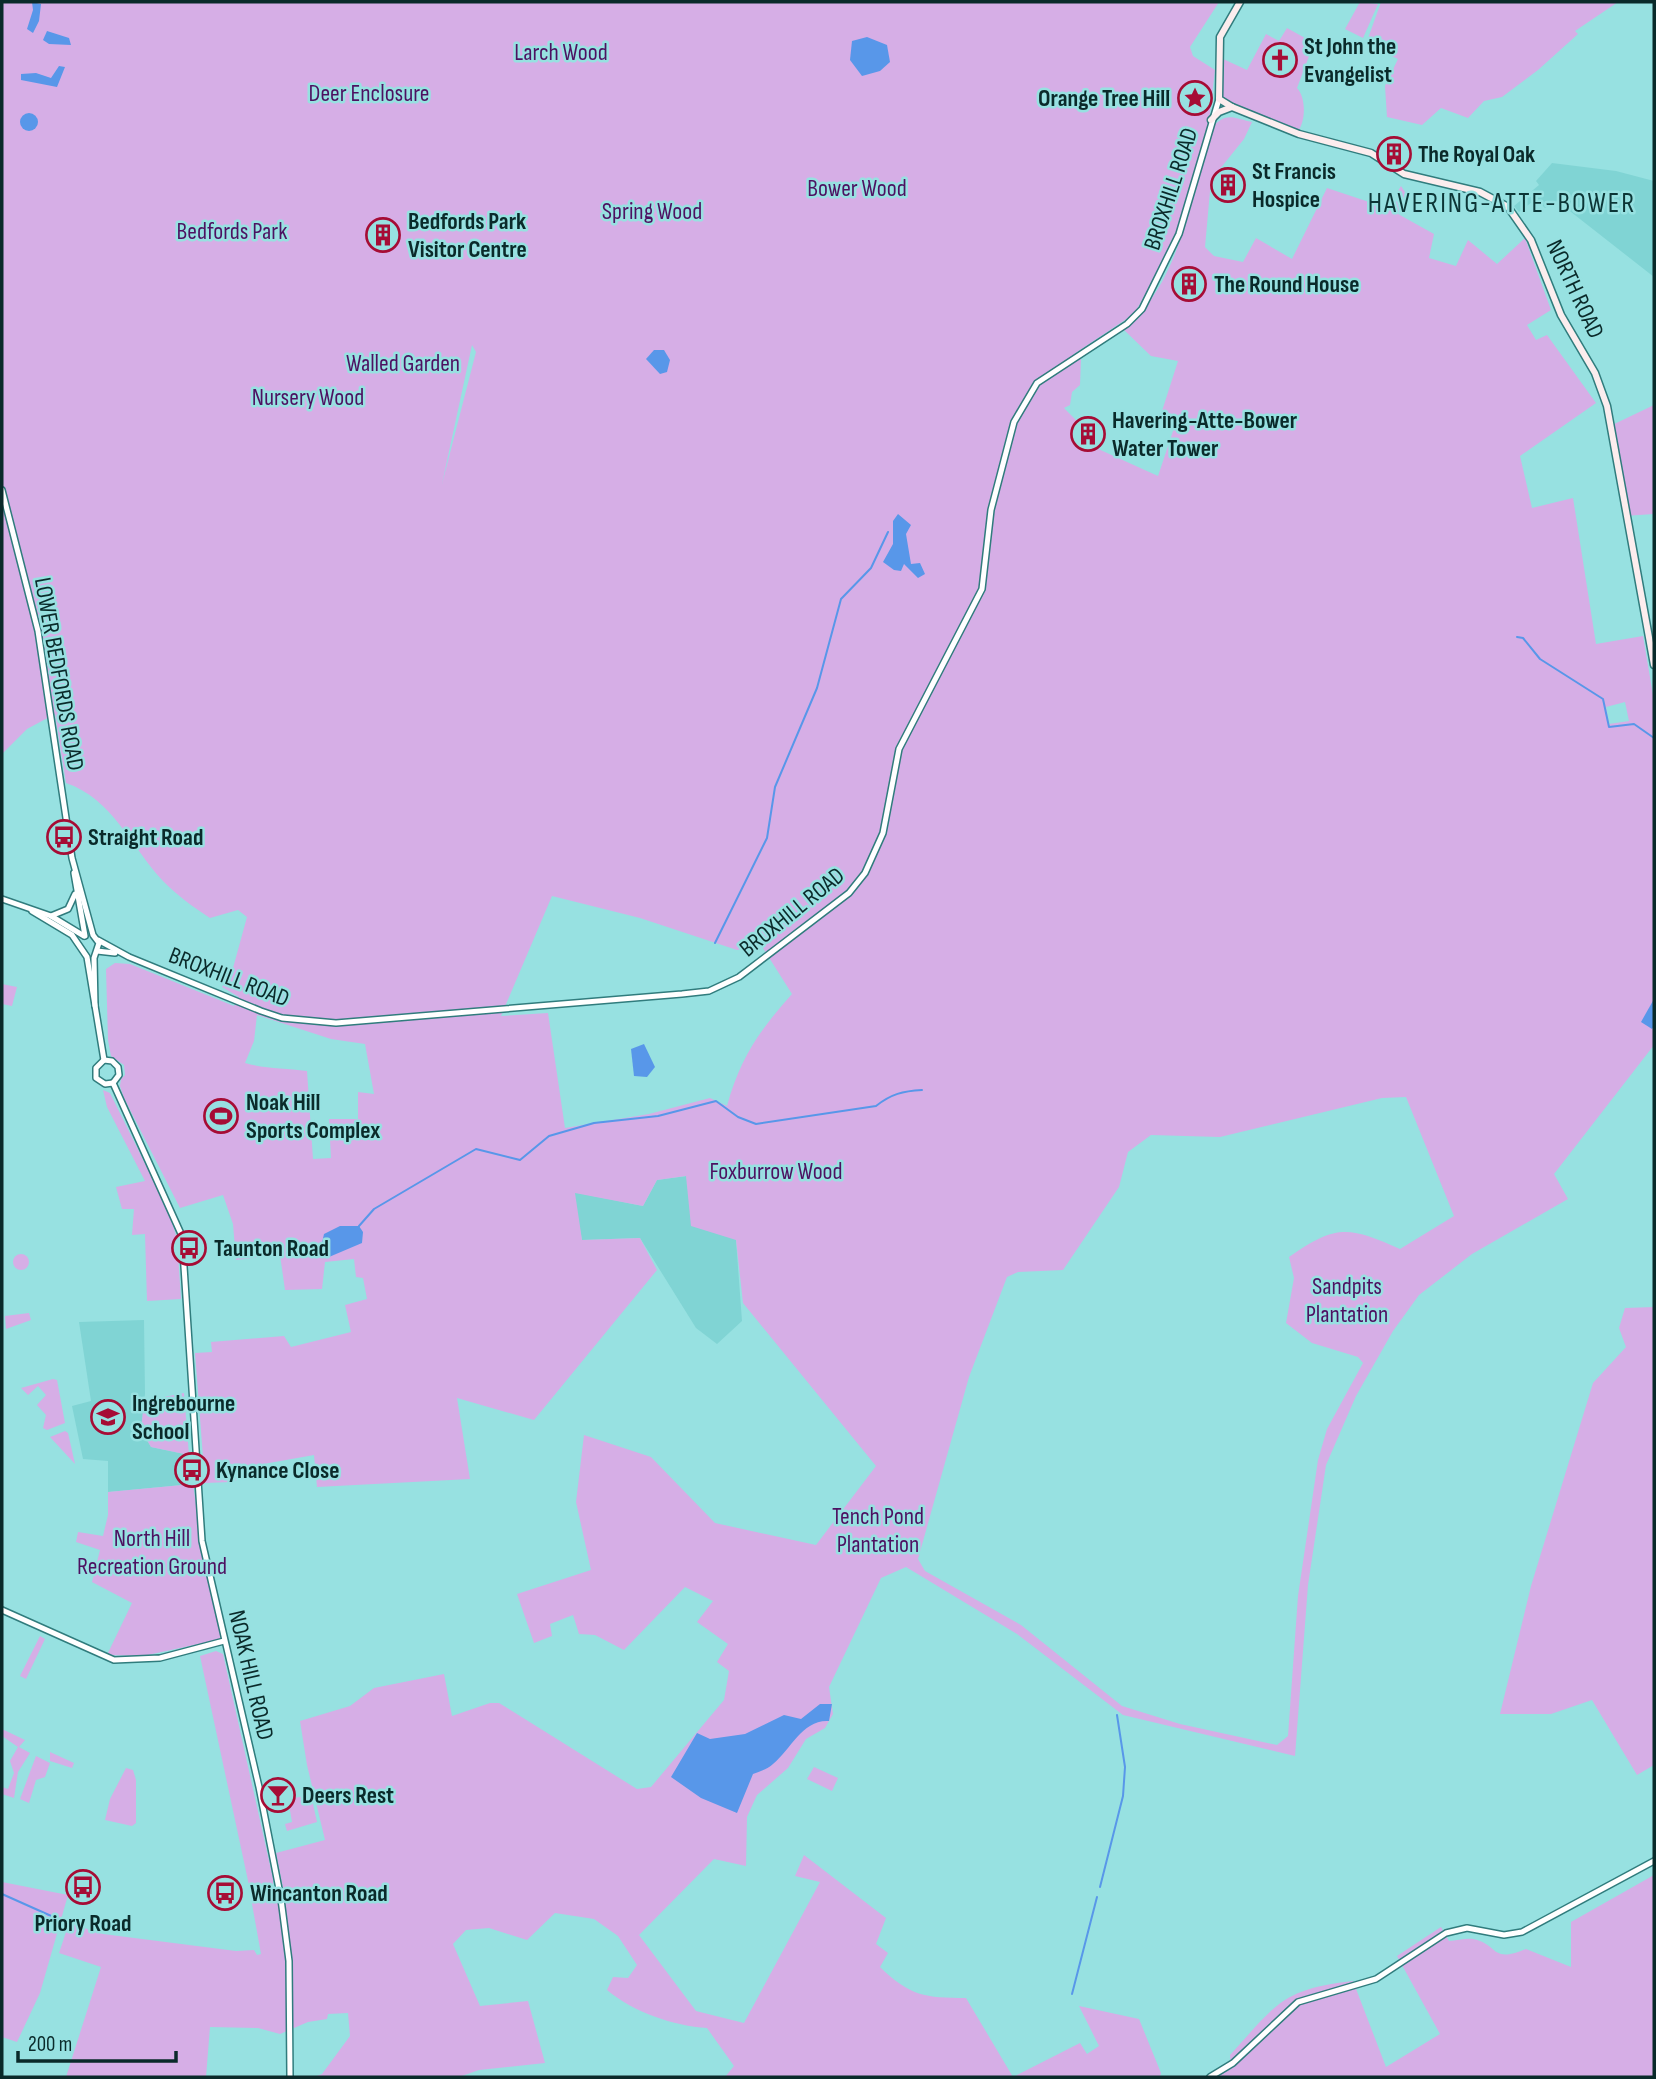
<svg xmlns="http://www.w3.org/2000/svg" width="1656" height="2079" font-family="'Sofia Sans Condensed',sans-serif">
	<rect width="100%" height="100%" fill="#97e1e1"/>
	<!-- built -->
	<g fill="#80d4d4">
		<polygon points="1552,163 1616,171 1654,181 1654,277 1557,201 1545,208 1536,199 1519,212 1514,206 1539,185 1536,181"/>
		<polygon points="687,1176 736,1240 742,1321 717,1344 696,1328 640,1238 582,1240 573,1192 643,1206 657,1180"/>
		<polygon points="144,1320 145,1394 141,1430 151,1447 189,1455 193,1484 108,1492 108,1461 83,1459 72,1406 91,1401 79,1322"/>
	</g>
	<!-- green -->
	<g fill="#d6aee6" fill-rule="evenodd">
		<path d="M2 2H1219L1190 47 1193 56 1215 70 1209 121 1176 237 1159 271 1134 314 1074 354 1081 359 1080 385 1072 392 1070 405 1064 408 1079 423 1076 427 1085 443 1158 476 1178 416 1162 411 1178 361 1151 356 1122 328C1178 292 1194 189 1211 129 1226 111 1233 118 1252 122L1244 139 1211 180 1205 247 1214 256 1243 262 1256 238 1292 259 1327 188 1390 209 1402 195 1398 191 1401 186 1405 192 1400 213 1401 199 1398 214 1434 234 1429 258 1456 266 1468 240 1497 264 1525 238 1551 310 1527 325 1536 340 1547 335 1596 403 1520 456 1532 508 1573 498 1596 644 1643 636 1654 701V1045L1554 1174 1568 1199 1472 1254 1419 1295 1393 1331 1356 1396 1326 1465 1308 1585 1295 1756 1123 1715 1017 1634 906 1567 881 1578 829 1687 833 1714 825 1728 806 1739 788 1768 757 1795 747 1817 746 1866 714 1859 639 1935 696 2011 744 2023 820 1882 795 1876 804 1855 886 1918 876 1944 888 1953 880 1967C910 1996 925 1998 966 1998L1013 2077 1080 2043 1087 2054 1099 2046 1079 2006 1139 2019 1161 2073 1160 2077H725L734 2066 707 2028C674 2026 633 2012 607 1990L613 1977 628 1978 637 1965 618 1936 594 1919 555 1913 527 1940 489 1928 466 1930 453 1944 480 2006 528 2001 545 2063 479 2070 459 2077H314L322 2074 350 2036 348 2013 328 2014 327 2019 308 2022 280 2034 258 2028 210 2027 206 2077H66L101 1967 59 1953 69 1923 103 1934 236 1951 254 1950 257 1955 261 1954 252 1904 254 1899 273 1896 285 1897 276 1853 325 1840 307 1765 300 1721 350 1706 374 1688 444 1674 452 1716 490 1703H499L637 1789 651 1787 724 1700 729 1671 717 1662 728 1644 697 1622 713 1601 685 1587 624 1650 595 1635 579 1634 573 1615 550 1624 552 1636 534 1643 517 1594 591 1570 576 1502 584 1435 651 1457 715 1523 816 1545 876 1466 743 1303 736 1240 691 1226 686 1176 657 1180 643 1206 575 1193 582 1240 640 1238 657 1270 534 1420 457 1398 470 1479 317 1487 314 1455 258 1465 247 1476 231 1482 205 1483 195 1353 212 1352 211 1342 284 1336 291 1347 351 1332 345 1305 367 1299 363 1278 356 1277 354 1259 325 1262 322 1289 285 1290 280 1255 236 1260 233 1224 223 1195 180 1208 124 1098 120 1086 121 1079 125 1075 124 1065 111 1056 108 1040 106 969 115 963 130 964 234 1006 239 997 222 987 233 968 247 917 238 910 210 918C193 907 177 895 163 881 131 847 113 799 66 783L55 714 27 729 2 754ZM472 345 476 352 442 484ZM1625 702 1629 721 1609 724 1606 707ZM552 896 640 918 737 950 761 945 792 994C759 1031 740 1058 727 1106L710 1098 649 1114 565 1128 548 1013 501 1016ZM257 1015 331 1039 365 1044 374 1094 358 1092V1119H329L331 1158 313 1159 307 1071C285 1068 266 1069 245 1063L254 1041ZM1406 1097 1454 1216 1400 1249C1349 1226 1336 1224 1289 1257L1294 1278 1286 1323 1312 1343 1358 1357 1363 1363 1327 1429 1318 1460 1298 1596 1288 1736 1277 1745 1180 1724 1122 1706 1021 1625 925 1571 918 1559 969 1377 1007 1277 1018 1272 1063 1270 1119 1187 1128 1152 1151 1135 1220 1137 1382 1098Z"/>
		<polygon points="1360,2 1378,4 1363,38 1345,29"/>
		<polygon points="1381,2 1618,2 1575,31 1578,34 1538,70 1502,97 1484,101 1468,118 1441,108 1422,125 1387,117 1385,86 1398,59 1366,44"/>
		<path d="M1287 28 1314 43 1297 88C1306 97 1306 121 1298 131L1219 100 1221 58 1247 70 1266 34 1279 41Z"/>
		<polygon points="1654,405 1654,514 1624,516 1608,427"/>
		<polygon points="2,984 17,987 12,1006 2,1004"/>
		<polygon points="103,1090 110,1093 169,1212 177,1239 181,1299 147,1301 145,1234 132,1235 134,1209 122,1209 116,1187 145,1181 107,1107"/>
		<circle cx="21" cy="1262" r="8"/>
		<polygon points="1654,1307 1654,1765 1637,1775 1592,1700 1551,1714 1500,1714 1531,1586 1593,1383 1626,1347 1619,1328 1625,1308"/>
		<polygon points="29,1313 31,1320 6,1329 5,1316"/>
		<polygon points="53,1379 57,1380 65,1423 47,1430 43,1428 46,1415 37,1405 46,1395 38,1386 28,1395 21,1388"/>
		<polygon points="184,1393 189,1455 151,1447 141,1430 144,1401"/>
		<polygon points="65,1431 68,1433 75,1464 50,1437"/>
		<polygon points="193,1484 203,1555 222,1639 143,1656 107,1655 132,1603 92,1582 100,1550 76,1542 78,1532 103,1536 108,1515 108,1492"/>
		<polygon points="40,1636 45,1639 26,1679 20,1676"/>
		<polygon points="216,1651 223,1654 273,1879 273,1885 250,1890 200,1656"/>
		<polygon points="2,1729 25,1740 19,1747 30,1753 18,1772 14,1798 2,1794 2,1787 8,1789 14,1773 10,1761 18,1747 2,1736"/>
		<polygon points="50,1752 74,1763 72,1768 50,1761"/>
		<polygon points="36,1756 50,1763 45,1777 36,1780 29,1803 20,1799"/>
		<polygon points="814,1767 838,1778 832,1791 807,1779"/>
		<polygon points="126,1768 133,1770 136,1780 136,1823 132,1826 105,1820 110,1799"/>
		<polygon points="311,1795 317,1822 287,1831 285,1824 292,1822 288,1799"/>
		<path d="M1654 1875V2077H1216L1231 2069 1230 2055C1276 2005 1281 1989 1353 1981L1386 2067 1440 2034 1397 1956 1441 1927 1449 1941C1456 1941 1466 1938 1473 1939 1499 1944 1490 1964 1526 1949L1571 1967V1922Z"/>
		<polygon points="2,1882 68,1895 40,1993 17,2042 2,2037"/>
	</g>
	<!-- water -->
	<g fill="#5897e9">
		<polygon points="32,2 41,4 39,21 33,33 27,29 33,10"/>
		<polygon points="47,31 69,38 71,45 49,44 43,40"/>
		<polygon points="867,37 887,45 890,62 880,71 862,76 850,60 852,41"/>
		<polygon points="59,66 65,67 57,87 21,80 21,74 36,73 51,78"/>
		<circle cx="29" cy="122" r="9"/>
		<polygon points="654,350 664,350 670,360 667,372 660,374 646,359"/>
		<polygon points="898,514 911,525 906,534 911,564 920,563 925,574 918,578 904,564 901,571 894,570 883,562 893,544 893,521"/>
		<polygon points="1654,999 1654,1026 1652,1029 1641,1022"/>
		<polygon points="644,1044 655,1067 647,1077 634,1076 631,1049"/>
		<polygon points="359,1226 363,1232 362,1243 329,1257 322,1243 324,1234 340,1226"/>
		<path d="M820 1704H832L829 1721C803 1719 791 1749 773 1764 768 1769 760 1771 753 1774L737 1813 701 1798 671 1777 697 1733 710 1739 745 1734 784 1715 801 1719Z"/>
	</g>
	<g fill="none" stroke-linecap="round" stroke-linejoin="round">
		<!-- stream -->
		<g stroke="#5897e9" stroke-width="2">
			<polyline points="1517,637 1523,638 1540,659 1603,699 1609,727 1634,724 1654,738"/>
			<polyline points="715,943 767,838 775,787 817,688 841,599 871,568 888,532"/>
			<path d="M359 1226 374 1209 476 1149 520 1160 549 1136 594 1123 658 1116 716 1101 738 1117 756 1124 876 1106C891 1094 903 1091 922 1090"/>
			<polyline points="1100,1887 1123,1796 1125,1767 1117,1715"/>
			<polyline points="2,1894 58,1919"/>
			<polyline points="1072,1994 1097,1897"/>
		</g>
		<!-- tertiary casing -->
		<g stroke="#307c7d" stroke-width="8">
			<g id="tertiary">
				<polyline points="2,490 38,631 72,858 93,935 99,943 94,958 95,1006"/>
				<polyline points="74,873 85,936"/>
				<polyline points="2,899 51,916 84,936"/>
				<polyline points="32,911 72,935 87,957 104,1060"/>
				<polyline points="51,916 68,909 75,894"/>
				<polyline points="98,940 129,957 261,1011 282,1018 336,1023 682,994 709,991 739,977 849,893 865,873 883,833 899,749 982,589 991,510 1014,422 1037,383 1127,324 1142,309 1179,234 1219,99"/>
				<polyline points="97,951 115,953"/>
				<polyline points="104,1060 96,1068 96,1078 105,1084 113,1083"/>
				<polyline points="104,1060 112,1061 118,1067 119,1075 113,1083"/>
				<polyline points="113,1083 182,1236 202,1541 259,1787 281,1899 289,1961 290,2077"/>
				<polyline points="2,1610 114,1660 160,1658 224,1641"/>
				<polyline points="1210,2077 1233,2063 1298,2002 1376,1979 1446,1933 1467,1928 1504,1935 1522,1932 1654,1861"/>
			</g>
		</g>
		<!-- secondary casing -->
		<g stroke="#307c7d" stroke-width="9">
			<g id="secondary">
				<polyline points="1240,2 1220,37 1219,99 1232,107 1299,134 1371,153 1404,174 1480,192 1508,207 1531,240 1561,315 1595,373 1607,406 1654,665"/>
				<polyline points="1211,120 1219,112 1232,107"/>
			</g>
		</g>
		<!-- tertiary -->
		<use href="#tertiary" stroke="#fff" stroke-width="5"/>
		<!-- secondary -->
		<use href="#secondary" stroke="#fcedee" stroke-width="6"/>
	</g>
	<!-- icons -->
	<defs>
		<g id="church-ring" transform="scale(1.75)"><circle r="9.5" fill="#97e1e1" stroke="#a60c35" stroke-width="1.5"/><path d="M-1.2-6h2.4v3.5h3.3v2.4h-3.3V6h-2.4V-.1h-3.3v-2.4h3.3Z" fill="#a60c35"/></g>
		<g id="sight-ring" transform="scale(1.75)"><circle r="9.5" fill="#97e1e1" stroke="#a60c35" stroke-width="1.5"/><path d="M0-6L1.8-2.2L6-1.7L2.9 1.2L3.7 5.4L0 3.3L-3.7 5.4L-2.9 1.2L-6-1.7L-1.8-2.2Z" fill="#a60c35"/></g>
		<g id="building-ring" transform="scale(1.75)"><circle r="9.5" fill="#97e1e1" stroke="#a60c35" stroke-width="1.5"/><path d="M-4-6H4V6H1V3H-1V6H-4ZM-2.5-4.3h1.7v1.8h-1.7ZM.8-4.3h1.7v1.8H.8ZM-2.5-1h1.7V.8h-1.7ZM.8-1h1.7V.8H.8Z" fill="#a60c35"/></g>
		<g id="bus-ring" transform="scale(1.75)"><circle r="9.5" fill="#97e1e1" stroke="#a60c35" stroke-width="1.5"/><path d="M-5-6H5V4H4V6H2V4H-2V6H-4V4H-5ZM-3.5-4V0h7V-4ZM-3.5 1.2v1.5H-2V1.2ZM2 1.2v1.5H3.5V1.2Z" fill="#a60c35"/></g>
		<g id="stadium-ring" transform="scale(1.75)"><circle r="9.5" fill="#97e1e1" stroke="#a60c35" stroke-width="1.5"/><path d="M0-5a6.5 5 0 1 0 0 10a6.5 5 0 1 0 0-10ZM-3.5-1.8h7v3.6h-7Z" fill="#a60c35"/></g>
		<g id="school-ring" transform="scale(1.75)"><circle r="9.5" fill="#97e1e1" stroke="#a60c35" stroke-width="1.5"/><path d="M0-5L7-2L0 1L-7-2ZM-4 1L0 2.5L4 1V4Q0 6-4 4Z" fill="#a60c35"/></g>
		<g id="bar-ring" transform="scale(1.75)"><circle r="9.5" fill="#97e1e1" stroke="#a60c35" stroke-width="1.5"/><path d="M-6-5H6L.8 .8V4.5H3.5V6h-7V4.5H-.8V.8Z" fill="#a60c35"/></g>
	</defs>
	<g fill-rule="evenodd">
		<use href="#church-ring" x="1280" y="60"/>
		<use href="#sight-ring" x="1195" y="98"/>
		<use href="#building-ring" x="1394" y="154"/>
		<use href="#building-ring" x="1228" y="185"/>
		<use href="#building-ring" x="383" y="235"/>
		<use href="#building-ring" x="1189" y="284"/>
		<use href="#building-ring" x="1088" y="434"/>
		<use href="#bus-ring" x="64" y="837"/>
		<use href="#stadium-ring" x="221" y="1116"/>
		<use href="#bus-ring" x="189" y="1248"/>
		<use href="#school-ring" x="108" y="1417"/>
		<use href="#bus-ring" x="192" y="1470"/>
		<use href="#bar-ring" x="278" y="1795"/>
		<use href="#bus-ring" x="83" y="1887"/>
		<use href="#bus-ring" x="225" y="1893"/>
	</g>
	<g text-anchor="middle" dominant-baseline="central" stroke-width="5" stroke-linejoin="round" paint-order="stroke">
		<!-- poi labels -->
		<g font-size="24" font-weight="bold" fill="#0a2a2a" stroke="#97e1e1" text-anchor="start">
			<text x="1304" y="46">St John the<tspan x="1304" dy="28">Evangelist</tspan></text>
			<text x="1170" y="98" text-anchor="end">Orange Tree Hill</text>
			<text x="1418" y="154">The Royal Oak</text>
			<text x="1252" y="171">St Francis<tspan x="1252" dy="28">Hospice</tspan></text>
			<text x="408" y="221">Bedfords Park<tspan x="408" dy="28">Visitor Centre</tspan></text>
			<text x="1214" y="284">The Round House</text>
			<text x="1112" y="420">Havering-Atte-Bower<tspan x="1112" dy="28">Water Tower</tspan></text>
			<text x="88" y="837">Straight Road</text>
			<text x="246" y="1102">Noak Hill<tspan x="246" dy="28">Sports Complex</tspan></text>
			<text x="214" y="1248">Taunton Road</text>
			<text x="132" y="1403">Ingrebourne<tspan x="132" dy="28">School</tspan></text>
			<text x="216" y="1470">Kynance Close</text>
			<text x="302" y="1795">Deers Rest</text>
			<text x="250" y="1893">Wincanton Road</text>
			<text x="83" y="1923" text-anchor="middle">Priory Road</text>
		</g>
		<!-- park labels -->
		<g font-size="24" fill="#4d1161" stroke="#97e1e1">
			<text x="561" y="52">Larch Wood</text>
			<text x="369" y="93">Deer Enclosure</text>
			<text x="857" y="188">Bower Wood</text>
			<text x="652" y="211">Spring Wood</text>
			<text x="232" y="231">Bedfords Park</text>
			<text x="403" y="363">Walled Garden</text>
			<text x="308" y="397">Nursery Wood</text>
			<text x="776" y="1171">Foxburrow Wood</text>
			<text x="1347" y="1286">Sandpits<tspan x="1347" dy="28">Plantation</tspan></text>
			<text x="878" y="1516">Tench Pond<tspan x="878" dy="28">Plantation</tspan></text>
			<text x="152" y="1538">North Hill<tspan x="152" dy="28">Recreation Ground</tspan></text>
		</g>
		<!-- street labels -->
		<g font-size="24" fill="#0a2a2a" stroke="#97e1e1">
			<text transform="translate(1171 189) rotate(-72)">BROXHILL ROAD</text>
			<text transform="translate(1575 289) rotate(65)">NORTH ROAD</text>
			<text transform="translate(59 674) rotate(80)">LOWER BEDFORDS ROAD</text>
			<text transform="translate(792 912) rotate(-39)">BROXHILL ROAD</text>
			<text transform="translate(229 977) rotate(21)">BROXHILL ROAD</text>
			<text transform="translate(251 1675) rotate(77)">NOAK HILL ROAD</text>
		</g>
		<!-- quarter labels -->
		<g font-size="28" letter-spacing="2" fill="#0c3536" stroke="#97e1e1">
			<text x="1502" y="203">HAVERING-ATTE-BOWER</text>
		</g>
	</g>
	<!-- border -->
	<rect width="1656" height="2079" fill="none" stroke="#0a2a2a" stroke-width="7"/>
	<!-- scale -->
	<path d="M18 2051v10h158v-10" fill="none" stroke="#0a2a2a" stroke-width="3.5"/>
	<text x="28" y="2051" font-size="21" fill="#0a2a2a" stroke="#97e1e1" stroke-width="5" paint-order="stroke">200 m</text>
</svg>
